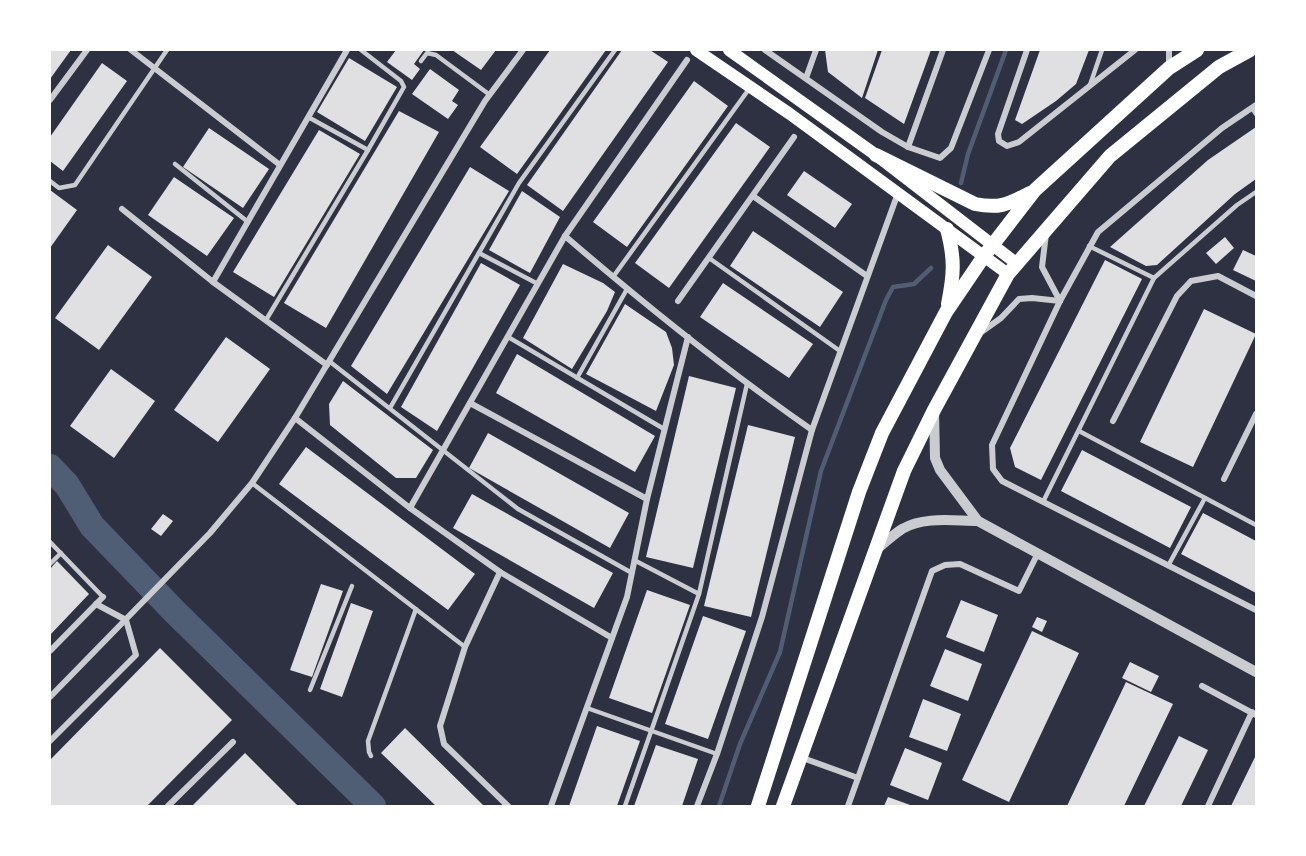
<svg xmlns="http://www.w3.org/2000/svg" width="1306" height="856" font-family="'Alegreya Sans',sans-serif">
	<rect width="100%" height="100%" fill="#2d3142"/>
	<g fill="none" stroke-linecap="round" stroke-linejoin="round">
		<!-- stream -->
		<g stroke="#4f5d75" stroke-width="4.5">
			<polyline points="961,183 968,154 1006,50"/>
			<polyline points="719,806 740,744 780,652 821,471 886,300 893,287 914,284 931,268"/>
		</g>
		<!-- river -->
		<polyline stroke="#4f5d75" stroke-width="26" points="50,467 67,485 92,526 175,612 373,806"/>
	</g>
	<!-- building -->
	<g fill="#e0e0e3">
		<polygon points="50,50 71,50 50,79"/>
		<polygon points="396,50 424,50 414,64 420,69 412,80 387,62"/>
		<polygon points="452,50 496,50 481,70"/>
		<polygon points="550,50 606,50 517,174 480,147"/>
		<polygon points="622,50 650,50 668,62 563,211 527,185"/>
		<polygon points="825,50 878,50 862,98 828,72"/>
		<polygon points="882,50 931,50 904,124 865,98"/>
		<polygon points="1040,50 1089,50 1076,84 1056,101 1022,124 1015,120"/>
		<polygon points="349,58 397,87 365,141 317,112"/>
		<polygon points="102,63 127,81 63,171 50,161 50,137"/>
		<polygon points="430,69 459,90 452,101 458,105 448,119 412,94"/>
		<polygon points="694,81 728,106 627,247 593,222"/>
		<polygon points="399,111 439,132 326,328 284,303"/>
		<polygon points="736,123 770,147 669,288 635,263"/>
		<polygon points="1256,127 1256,179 1235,194 1157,265 1146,266 1110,247 1208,160"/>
		<polygon points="209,128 269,169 243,208 183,167"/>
		<polygon points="319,130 360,154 274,297 233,272"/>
		<polygon points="470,167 509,191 387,394 351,366"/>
		<polygon points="804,171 852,204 835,228 787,195"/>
		<polygon points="174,177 234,218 207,256 148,215"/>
		<polygon points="50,190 77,210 50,248"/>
		<polygon points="522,191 560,217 530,273 489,250"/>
		<polygon points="753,231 843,292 820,327 730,266"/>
		<polygon points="1225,237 1234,248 1216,264 1206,253"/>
		<polygon points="108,245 152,277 99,350 55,318"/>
		<polygon points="1243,250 1256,256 1256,281 1233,270"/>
		<polygon points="1105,260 1142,279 1041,480 1015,467 1010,448"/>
		<polygon points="481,263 520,285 437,431 401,407"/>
		<polygon points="563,264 603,283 615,292 607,311 572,369 523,338"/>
		<polygon points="723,283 813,344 789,378 700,317"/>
		<polygon points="625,304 666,332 672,348 674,365 656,411 586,374"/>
		<polygon points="1204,309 1256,334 1193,467 1140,442"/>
		<polygon points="226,337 270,369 218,442 174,410"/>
		<polygon points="517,354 655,436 635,472 496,393"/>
		<polygon points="111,369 155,401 114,458 70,426"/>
		<polygon points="689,376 736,388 693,568 646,557"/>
		<polygon points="343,381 433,450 416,478 396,478 330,425 329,404"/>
		<polygon points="748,425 795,437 751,617 704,606"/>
		<polygon points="488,433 629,513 610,548 469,468"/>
		<polygon points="306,447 475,574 448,610 279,484"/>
		<polygon points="1082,450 1191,507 1170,548 1061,491"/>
		<polygon points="472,494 613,573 594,608 453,528"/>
		<polygon points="1203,513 1256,541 1256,593 1181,554"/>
		<polygon points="163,514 173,521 161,536 151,529"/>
		<polygon points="57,561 89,594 50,635 50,569"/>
		<polygon points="321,584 343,591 312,677 290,670"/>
		<polygon points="647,590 690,605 652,713 609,698"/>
		<polygon points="961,600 998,615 984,652 946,637"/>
		<polygon points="351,603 373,611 342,697 320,689"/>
		<polygon points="703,616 746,631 708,739 665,724"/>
		<polygon points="1037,617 1047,621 1042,632 1032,627"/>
		<polygon points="1032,631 1079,653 1009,802 962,780"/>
		<polygon points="160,648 232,720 147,806 50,806 50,760"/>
		<polygon points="945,649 982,664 968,701 930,686"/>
		<polygon points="1130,662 1159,676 1151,692 1122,678"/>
		<polygon points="1126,682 1173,704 1124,806 1067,806"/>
		<polygon points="923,699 961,714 947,751 909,737"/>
		<polygon points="597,726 640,741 617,806 569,806"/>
		<polygon points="405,728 484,806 436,806 381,753"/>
		<polygon points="1179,736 1208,750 1181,806 1144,806"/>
		<polygon points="656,745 698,759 682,806 634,806"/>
		<polygon points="905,748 942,763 928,800 890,785"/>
		<polygon points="245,753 298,806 192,806"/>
		<polygon points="1256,755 1256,806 1231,806"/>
		<polygon points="888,797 913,806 884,806"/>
	</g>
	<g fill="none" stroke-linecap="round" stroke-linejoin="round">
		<!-- service -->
		<g stroke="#caccd0" stroke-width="4.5">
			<polyline points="421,61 427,53 436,55 490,95"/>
			<polyline points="1090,85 1102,50"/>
			<polyline points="1252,108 1256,114"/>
			<polyline points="308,117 368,150"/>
			<polyline points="175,164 248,222"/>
			<polyline points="50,181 59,188 75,185 167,50"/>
			<polyline points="1089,246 1154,278"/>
			<polyline points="479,253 538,284"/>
			<polyline points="709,258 840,351"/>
			<polyline points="613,277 749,89"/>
			<polyline points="266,320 368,150 404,87 401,81 361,50"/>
			<polyline points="508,337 664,429"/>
			<polyline points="329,361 518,509 632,573"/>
			<polyline points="577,378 627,289"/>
			<polyline points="390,408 519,183 615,50"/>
			<polyline points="1079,431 1256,525"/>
			<polyline points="252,483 465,647"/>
			<polyline points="1043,502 1154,278 1237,205 1256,192"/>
			<polyline points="50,542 103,597"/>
			<polyline points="634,560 699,594"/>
			<polyline points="50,564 61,553"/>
			<polyline points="1168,566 1205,498"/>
			<polyline points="310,690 352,586"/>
			<polyline points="587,708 717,754"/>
			<polyline points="371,756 369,752 368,741 416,609"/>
			<polyline points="625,806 699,594 747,384"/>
		</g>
		<!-- minor -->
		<g stroke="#caccd0" stroke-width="6">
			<polyline points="131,50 280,165"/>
			<polyline points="765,50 882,132 908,147 940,158 951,148 989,50"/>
			<polyline points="1027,50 998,134 999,141 1007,146 1019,142 1135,50"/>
			<polyline points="1169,68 1169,50"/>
			<polyline points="806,78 816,50"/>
			<polyline points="50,100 87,50"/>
			<polyline points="1256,105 1222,128 1098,232 1060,301 992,445 993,469 1002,481 1256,610"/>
			<polyline points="908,147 943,50"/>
			<polyline points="753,196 867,276"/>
			<polyline points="122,209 213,282 327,365"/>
			<polyline points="1046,234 1042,267 1060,301"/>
			<path d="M565 236C644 304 726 370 812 430"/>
			<polyline points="213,282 347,50"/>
			<polyline points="678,301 794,137"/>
			<polyline points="980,333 1001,318 1019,299 1032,298 1060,301"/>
			<polyline points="470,403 647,499"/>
			<polyline points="295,418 410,508 500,572 612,638"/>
			<polyline points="1113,421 1177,296 1191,281 1218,276 1256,296"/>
			<polyline points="1224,479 1256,414"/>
			<polyline points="410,508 565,236 687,60"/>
			<polyline points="500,572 465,647 440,726 444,744 508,806"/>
			<polyline points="50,651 103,597"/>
			<polyline points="1202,686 1256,715"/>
			<polyline points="50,697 210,533 252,483 295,418 485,101 523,50"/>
			<polyline points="50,741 136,655 126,620 96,604"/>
			<polyline points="800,757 858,778"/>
			<polyline points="168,806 233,742"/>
			<polyline points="551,806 627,597 647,499 688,337"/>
			<polyline points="697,806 717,754 762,617 812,430 898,193"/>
			<polyline points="848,806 932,571 945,565 960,564 1019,591 1038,553"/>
			<polyline points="1208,806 1252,712"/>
		</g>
		<!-- tertiary -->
		<g stroke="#caccd0" stroke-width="10">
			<polyline points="934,410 935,458 940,470 978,521 1256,672"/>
			<path d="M876 550C884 543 893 535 902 529 924 516 954 521 978 521"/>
		</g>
		<!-- secondary -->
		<g stroke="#fff" stroke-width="12">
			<polyline points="696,50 790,114 1008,274"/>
			<polyline points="729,50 876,155 1016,263"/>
		</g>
		<!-- primary -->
		<g stroke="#fff" stroke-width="14">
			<path d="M876 155 975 204C1000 209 1008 204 1030 193"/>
			<path d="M947 229C955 259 954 274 948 304"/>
			<polyline points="758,806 859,492 882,433 946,312 984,256 1035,190 1169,68 1197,50"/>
			<polyline points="783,806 904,471 934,410 1008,274 1110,156 1219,67 1250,50"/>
		</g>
	</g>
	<!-- border -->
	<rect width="1306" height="856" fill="none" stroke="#ffffff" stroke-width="102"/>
</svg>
